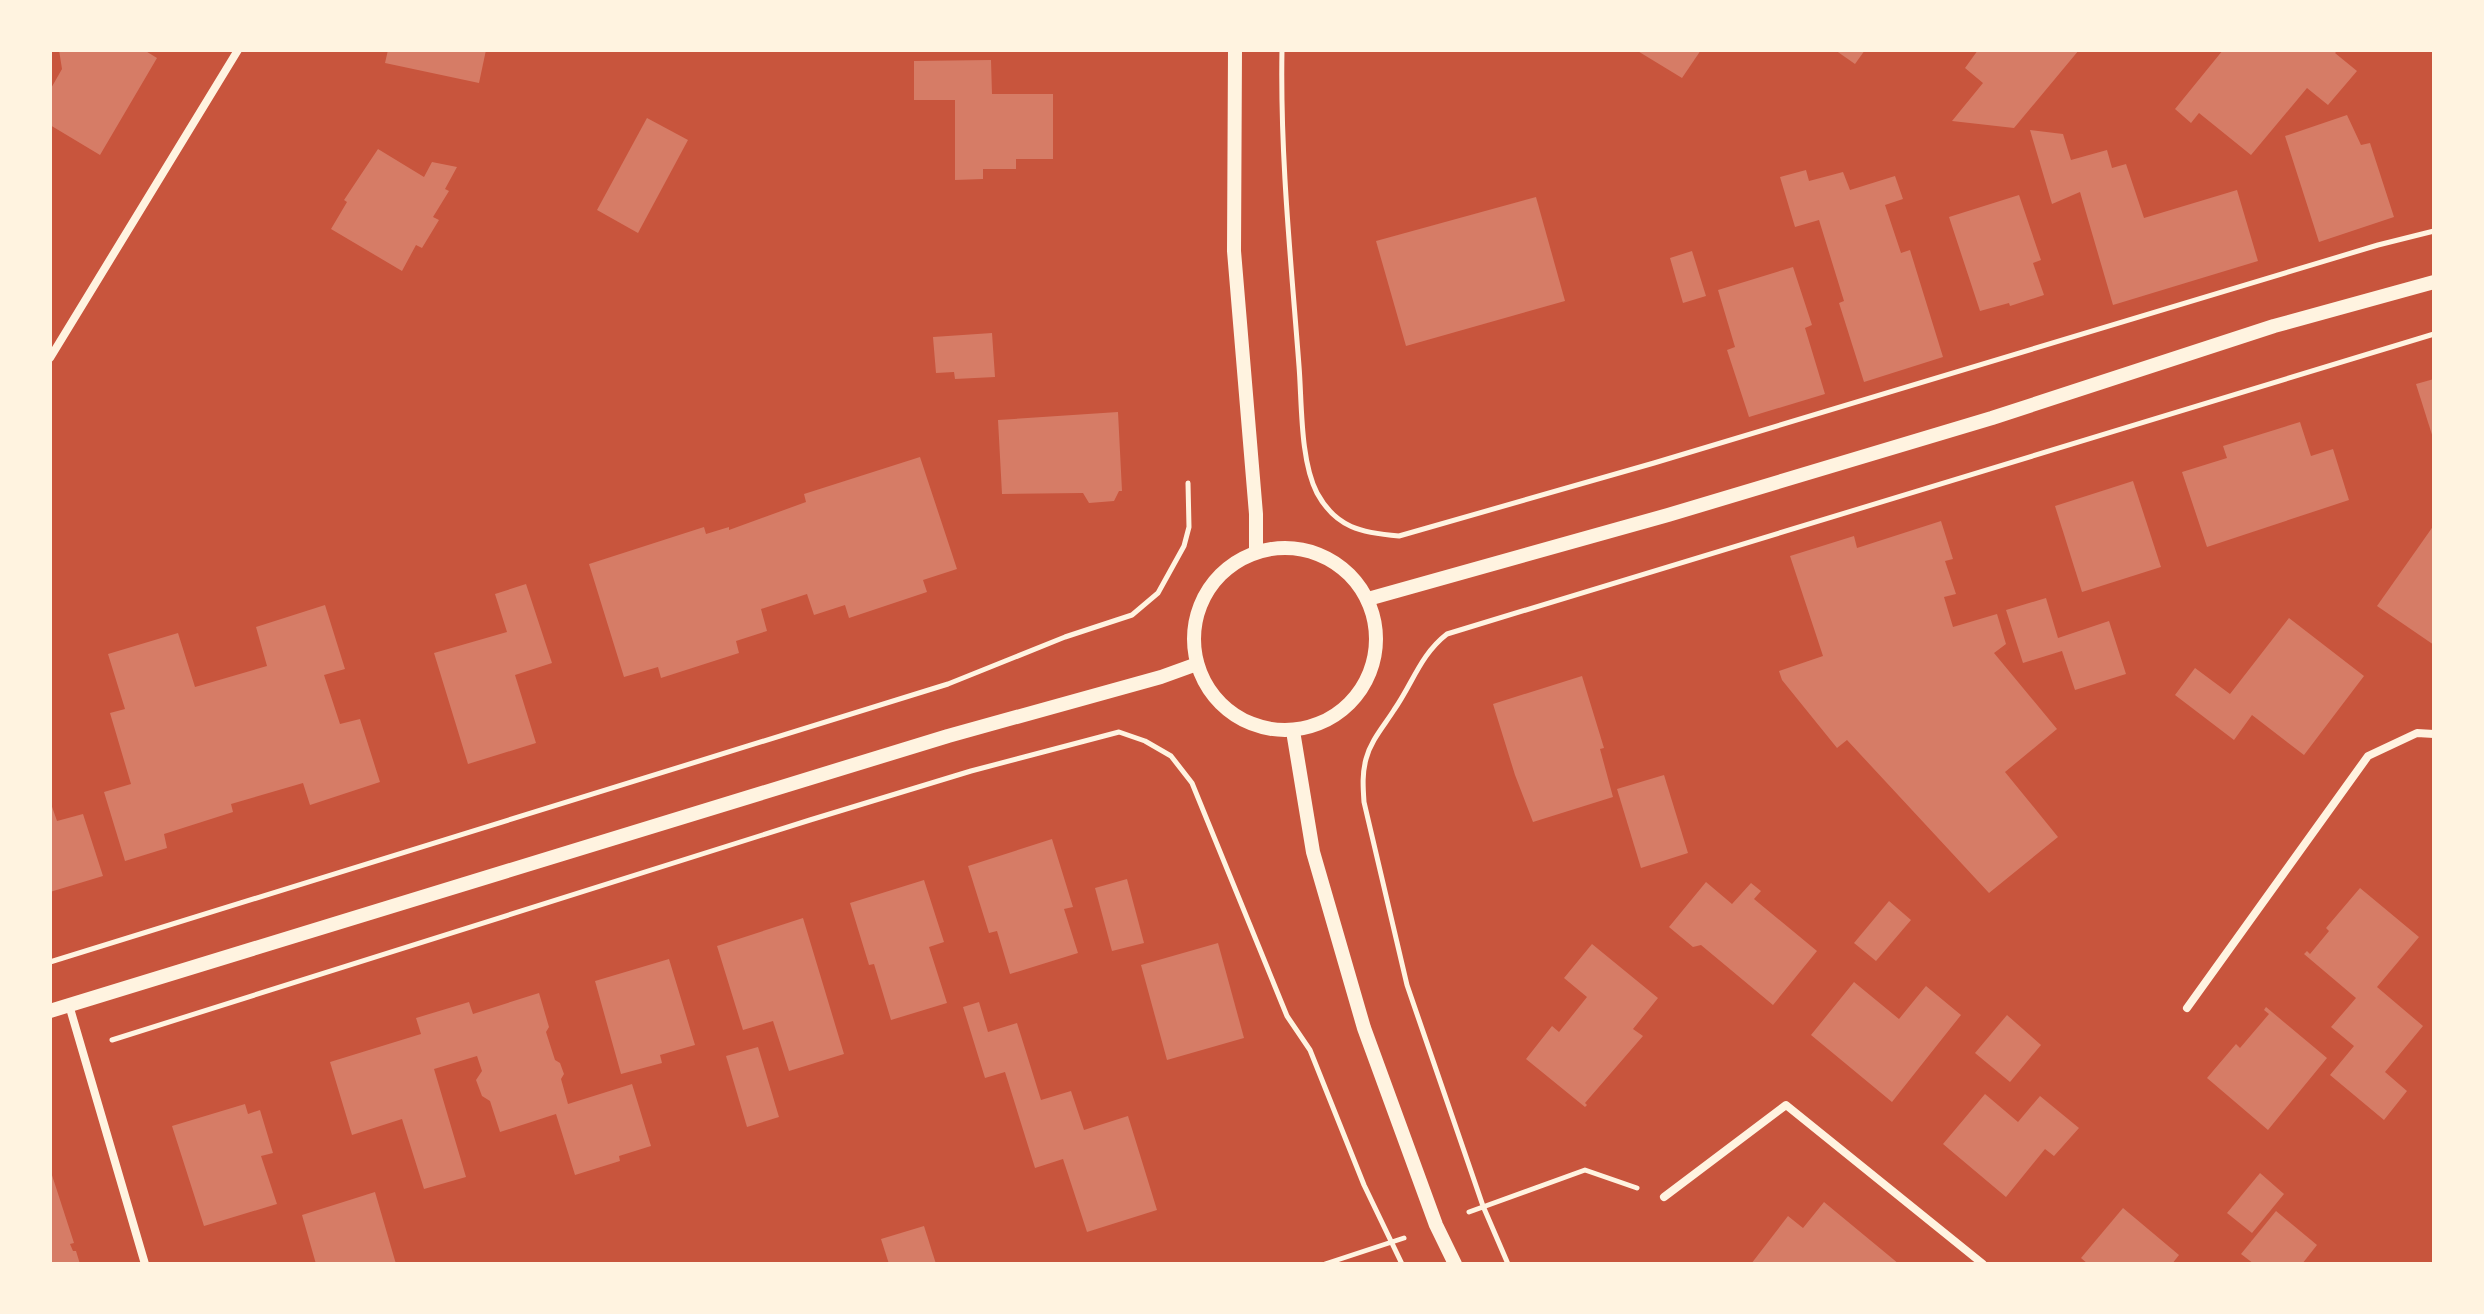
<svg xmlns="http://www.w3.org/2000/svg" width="2484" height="1314" font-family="Inter,sans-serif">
	<rect width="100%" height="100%" fill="#c8553d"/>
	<!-- building -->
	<g fill="#d67c66">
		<polygon points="59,50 144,50 157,58 100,155 50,125 50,90 62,69"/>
		<polygon points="388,50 486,50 479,83 385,63"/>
		<polygon points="1636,50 1701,50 1682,78"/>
		<polygon points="1835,50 1865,50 1855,64"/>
		<polygon points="1978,50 2079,50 2014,128 1952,121 1983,83 1965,68"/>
		<polygon points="2223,50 2338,50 2335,53 2357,71 2328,105 2307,88 2251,155 2199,113 2191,123 2175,109"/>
		<polygon points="991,60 992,94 1053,94 1053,159 1016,159 1016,169 983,169 983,179 955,180 955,100 914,100 914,61"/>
		<polygon points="2347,115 2361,145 2370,143 2394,217 2319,242 2285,136"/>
		<polygon points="647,118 688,140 638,233 597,210"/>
		<polygon points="2030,130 2063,134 2071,160 2107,150 2112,168 2126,164 2144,218 2237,190 2258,261 2113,305 2080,192 2052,204"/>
		<polygon points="378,149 424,177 432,162 457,167 445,189 449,191 433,217 439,220 422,248 416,245 402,271 331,229 347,202 344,200"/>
		<polygon points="1806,170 1809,181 1843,172 1850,190 1895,176 1903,199 1885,205 1901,253 1910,250 1943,357 1864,382 1839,303 1844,301 1819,220 1795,227 1780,177"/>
		<polygon points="2019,195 2041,260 2033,263 2044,295 2010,306 2009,303 1980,311 1949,217"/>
		<polygon points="1536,197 1565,301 1406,346 1376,241"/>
		<polygon points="1692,251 1706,296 1683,303 1670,258"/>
		<polygon points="1793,267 1812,325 1805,328 1825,394 1749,417 1727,350 1735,347 1718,290"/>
		<polygon points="992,333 995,377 955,379 954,372 936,373 933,337"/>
		<polygon points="2434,379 2434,438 2433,438 2416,384"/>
		<polygon points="1118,412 1122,491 1119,491 1114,501 1089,503 1083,493 1002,494 998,420"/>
		<polygon points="2300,422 2311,456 2333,449 2349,500 2207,547 2182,472 2227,458 2223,446"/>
		<polygon points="920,457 957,569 923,580 927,592 849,618 845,605 814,615 807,594 761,609 767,631 736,641 739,653 661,678 658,667 624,677 589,564 704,527 706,534 729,527 729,530 806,502 804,494"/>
		<polygon points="2133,481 2161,567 2082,592 2055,506"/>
		<polygon points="1941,521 1953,559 1945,561 1956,594 1944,597 1953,627 1997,614 2006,644 1994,653 2057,729 2005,772 2058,837 1989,893 1847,740 1837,748 1782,680 1779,671 1823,656 1790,556 1854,536 1857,548"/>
		<polygon points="2434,525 2434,645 2377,606"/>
		<polygon points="526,584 552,663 515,675 536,743 468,764 434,653 507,632 495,594"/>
		<polygon points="2046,598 2058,638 2109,621 2126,674 2075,690 2062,651 2023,663 2006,610"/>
		<polygon points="325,605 345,669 324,675 340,724 360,719 380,782 310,805 303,783 231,804 233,812 164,834 167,848 125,861 104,792 131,784 110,713 125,709 108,654 178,633 195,687 267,666 256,627"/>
		<polygon points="2289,618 2364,676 2304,755 2252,715 2234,740 2175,695 2195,668 2230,694"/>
		<polygon points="1582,676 1604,748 1600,749 1613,797 1533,822 1515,775 1493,704"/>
		<polygon points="1664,775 1688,853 1641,868 1617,789"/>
		<polygon points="50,801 57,821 83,814 103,876 50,892"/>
		<polygon points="1052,839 1073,907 1064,909 1078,953 1010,974 997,931 989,933 968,866"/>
		<polygon points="1127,879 1144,943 1112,951 1095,888"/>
		<polygon points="924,880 944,942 929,947 947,1003 891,1020 874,964 869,965 850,903"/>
		<polygon points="1706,882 1732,904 1751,883 1761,891 1754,899 1817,951 1773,1005 1701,945 1693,947 1669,927"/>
		<polygon points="2360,888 2419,937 2377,987 2423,1026 2385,1072 2407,1091 2384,1120 2330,1075 2354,1046 2331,1027 2356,998 2304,954 2307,951 2310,954 2329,931 2326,928"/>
		<polygon points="1889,901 1911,920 1876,961 1854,943"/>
		<polygon points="803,918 844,1054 789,1071 773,1021 743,1030 717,946"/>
		<polygon points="1218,943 1244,1038 1167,1060 1141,965"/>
		<polygon points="1592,944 1658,998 1633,1029 1643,1036 1585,1103 1587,1105 1585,1107 1526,1059 1552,1026 1559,1032 1587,997 1564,978"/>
		<polygon points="669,959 695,1045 660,1055 662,1063 621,1074 595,981"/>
		<polygon points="1854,982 1899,1019 1926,986 1961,1015 1892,1102 1811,1035"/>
		<polygon points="539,993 549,1027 546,1032 555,1060 560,1063 564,1074 561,1079 568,1104 632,1084 651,1146 619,1156 620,1161 575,1175 556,1114 500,1132 490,1101 482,1096 476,1080 482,1071 477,1056 434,1069 466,1177 424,1189 402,1119 352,1135 330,1062 421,1034 416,1018 469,1002 473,1014"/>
		<polygon points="979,1002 988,1032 1017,1023 1041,1100 1071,1091 1084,1130 1128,1116 1157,1210 1087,1232 1063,1159 1035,1168 1005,1072 985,1078 963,1007"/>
		<polygon points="2266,1007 2327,1058 2268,1130 2207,1078 2236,1044 2240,1048 2269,1014 2264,1010"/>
		<polygon points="2007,1015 2041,1045 2010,1082 1975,1053"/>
		<polygon points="758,1047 779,1117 747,1127 726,1056"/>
		<polygon points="1985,1094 2018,1122 2040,1096 2079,1128 2054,1156 2045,1149 2006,1197 1943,1144"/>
		<polygon points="245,1104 248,1114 260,1110 273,1153 261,1156 277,1204 204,1226 172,1126"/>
		<polygon points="50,1169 74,1243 70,1244 73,1251 76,1251 80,1264 50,1264"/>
		<polygon points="2260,1173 2284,1194 2252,1233 2227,1213"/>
		<polygon points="375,1192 396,1264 316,1264 302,1215"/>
		<polygon points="1824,1202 1899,1264 1751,1264 1788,1216 1803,1228"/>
		<polygon points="2123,1208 2179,1255 2172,1264 2088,1264 2081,1258"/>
		<polygon points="2276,1211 2317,1245 2302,1264 2254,1264 2241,1254"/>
		<polygon points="924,1226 936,1264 889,1264 881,1239"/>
	</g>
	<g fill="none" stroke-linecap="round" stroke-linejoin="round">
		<!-- path -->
		<g stroke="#fff3e0" stroke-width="5">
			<path d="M1282 50C1280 156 1291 261 1299 366 1302 403 1300 460 1317 493 1336 528 1362 533 1399 536L1654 463 2378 245 2434 231"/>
			<polyline points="50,962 948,684 1065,637 1132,615 1158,593 1184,546 1189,527 1188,483"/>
			<polyline points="112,1040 810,820 971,771 1119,732 1145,741 1171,756 1192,783 1287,1016 1310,1050 1364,1185 1402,1264"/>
			<polyline points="1469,1212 1585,1170 1637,1188"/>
			<polyline points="1325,1264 1404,1238"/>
			<path d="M1508 1264 1483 1206 1407 985 1364 802C1363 787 1362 774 1366 759 1371 740 1384 726 1394 710 1413 683 1420 655 1447 634L2434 334"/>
		</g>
		<!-- minor -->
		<g stroke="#fff3e0" stroke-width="8">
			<polyline points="50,358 238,50"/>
			<polyline points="69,1005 145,1264"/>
			<polyline points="2187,1008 2368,756 2417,733 2434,734"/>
			<polyline points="1664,1197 1786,1105 1983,1264"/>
		</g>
		<!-- tertiary -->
		<g stroke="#fff3e0" stroke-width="14">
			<polyline points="1235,50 1234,251 1256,514 1256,552"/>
			<circle cx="1285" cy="639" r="91"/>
			<polyline points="1368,599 1668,515 1992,418 2274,326 2434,282"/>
			<polyline points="1293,731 1313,852 1364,1028 1436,1225 1455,1264"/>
			<polyline points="50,1011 948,736 1161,677 1197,664"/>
		</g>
	</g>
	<!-- border -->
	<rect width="2484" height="1314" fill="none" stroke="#fff3e0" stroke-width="104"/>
</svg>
